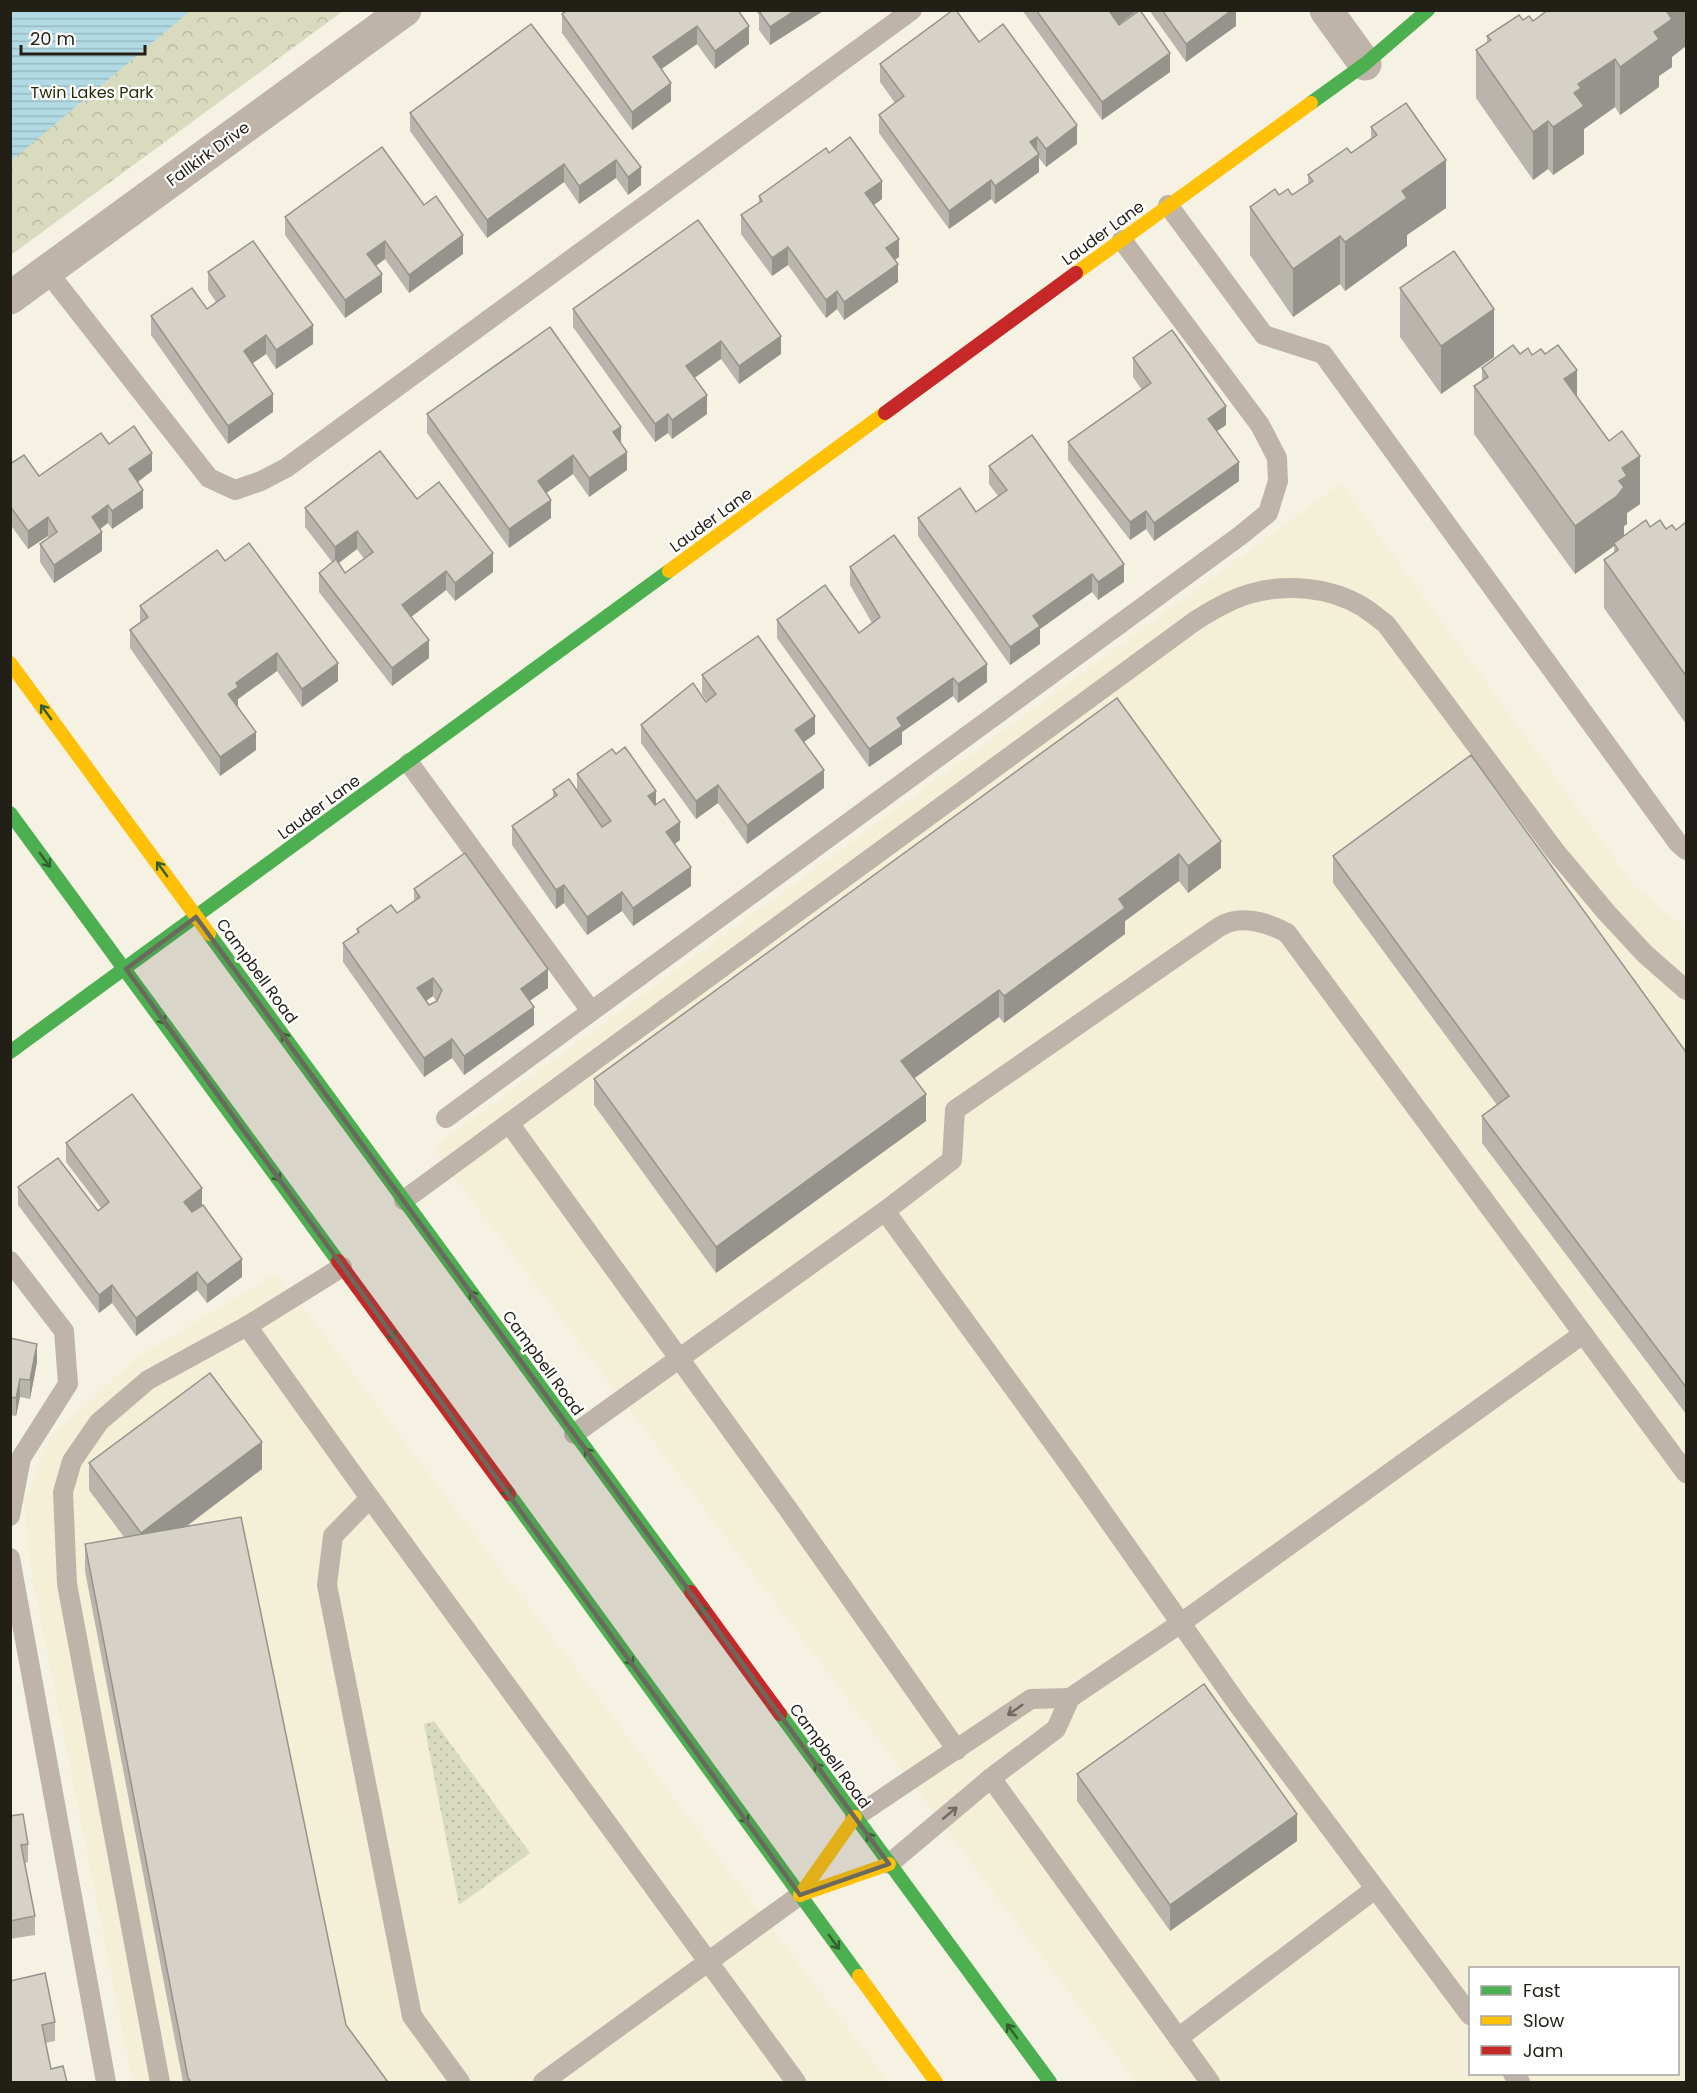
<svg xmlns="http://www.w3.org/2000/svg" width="1697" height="2093" font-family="Poppins,sans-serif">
	<defs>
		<pattern id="grass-dots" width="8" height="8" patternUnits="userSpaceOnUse" patternTransform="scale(1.5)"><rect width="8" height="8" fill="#d8dbbe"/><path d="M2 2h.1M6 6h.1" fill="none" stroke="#b9bca3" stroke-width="1.8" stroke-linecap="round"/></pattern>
		<pattern id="park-crowns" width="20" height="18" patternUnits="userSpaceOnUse" patternTransform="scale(1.5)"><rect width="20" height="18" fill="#d8dbbe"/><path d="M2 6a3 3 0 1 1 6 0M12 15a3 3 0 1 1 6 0" fill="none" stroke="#b9bca3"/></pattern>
		<pattern id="water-rules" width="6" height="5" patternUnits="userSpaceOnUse" patternTransform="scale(1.5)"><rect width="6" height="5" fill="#b2dae4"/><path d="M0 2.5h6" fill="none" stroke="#99bbc3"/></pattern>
	</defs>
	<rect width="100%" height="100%" fill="#f5f2e4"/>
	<!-- built -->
	<g fill="#f4efd7" fill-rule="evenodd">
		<path d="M1341 484 1635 887 1686 929V2082H1137L433 1148ZM1470 1968H1678V2074H1470Z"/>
		<polygon points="277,1273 888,2082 133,2082 31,1571 24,1501 51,1437 139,1356"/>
	</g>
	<!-- grass -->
	<polygon fill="url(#grass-dots)" points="434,1721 530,1853 459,1905 424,1724"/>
	<!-- park -->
	<polygon fill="url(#park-crowns)" points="11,11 343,11 11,255"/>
	<!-- water -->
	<polygon fill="url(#water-rules)" points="11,10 190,10 190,11 11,161"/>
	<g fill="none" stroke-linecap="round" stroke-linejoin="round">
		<!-- lane -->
		<g stroke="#beb4a9" stroke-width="20">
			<polyline points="1168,205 1264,335 1323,354 1678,843 1686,850"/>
			<polyline points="47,271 209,478 235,490 261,481 286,468 912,10"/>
			<polyline points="409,763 591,1011"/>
			<polyline points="446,1118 1241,535 1268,513 1278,481 1277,458 1260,425 1122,240"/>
			<polyline points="509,1123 788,1509 957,1750"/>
			<path d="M404 1200 1195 621C1212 610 1229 600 1249 594 1285 583 1331 587 1363 607 1371 612 1378 618 1386 624L1555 851 1606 912 1645 954 1686 990"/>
			<polyline points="885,1211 1071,1467 1239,1706 1470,2015"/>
			<polyline points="10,1261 64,1331 68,1384 21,1458 10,1516"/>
			<polyline points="342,1267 247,1326 370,1498 333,1536 327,1585 412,2016 460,2082"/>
			<path d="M574 1434 885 1211 952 1160 955 1110 1219 927C1240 914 1267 922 1287 933L1686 1473"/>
			<polyline points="370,1498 796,2082"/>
			<polyline points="10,1558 106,2082"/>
			<polyline points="991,1778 1210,2082"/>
			<polyline points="855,1817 1031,1699 1070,1698"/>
			<polyline points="889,1864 991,1778 1056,1729 1070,1698 1181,1623 1583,1334"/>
			<polyline points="1178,2038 1375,1889"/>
			<polyline points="1513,2074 1520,2082"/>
			<polyline points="160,2082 67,1584 63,1492 72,1461 99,1422 148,1380 247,1326"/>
			<polyline points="543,2082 800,1895"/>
		</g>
		<!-- street -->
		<g stroke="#beb4a9" stroke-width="33">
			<polyline points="1326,10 1365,64"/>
			<polyline points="10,298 405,10"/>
		</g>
		<!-- fast -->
		<g stroke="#4caf50" stroke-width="14">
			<polyline points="1311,103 1365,64 1428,10"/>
			<polyline points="10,813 338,1261"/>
			<polyline points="209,934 691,1592"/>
			<polyline points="10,1052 669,571"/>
			<polyline points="509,1494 859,1976"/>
			<polyline points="780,1714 1050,2082"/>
		</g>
		<!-- slow -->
		<g stroke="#ffc107" stroke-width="14">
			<polyline points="1076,273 1311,103"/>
			<polyline points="669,571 885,413"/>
			<polyline points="10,663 209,934"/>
			<polyline points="800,1895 855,1817"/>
			<polyline points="800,1895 889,1864"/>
			<polyline points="859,1976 936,2082"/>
		</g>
		<!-- jam -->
		<g stroke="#c62828" stroke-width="14">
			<polyline points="885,413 1076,273"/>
			<polyline points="338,1261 509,1494"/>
			<polyline points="691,1592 780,1714"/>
		</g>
	</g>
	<!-- wall -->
	<g fill="#b9b5ac" fill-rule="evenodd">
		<polygon points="738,10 749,44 715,69 697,44 661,69 671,101 632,130 562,33 562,14"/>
		<polygon points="755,10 823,10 823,11 770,45 759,30 759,15"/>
		<polygon points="1022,10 1138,10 1118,24 1170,72 1102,120"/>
		<polygon points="1149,10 1236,10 1236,26 1186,62"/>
		<polygon points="1523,20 1533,21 1672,57 1672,67 1659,76 1659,87 1620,115 1615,107 1584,129 1584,154 1553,175 1548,169 1533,180 1476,98 1476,50 1487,43 1487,36"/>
		<polygon points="531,24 641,185 628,195 616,178 579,204 564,182 487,238 410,131 410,113"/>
		<polygon points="979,42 1077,144 1046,167 1039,158 1039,172 995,204 991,199 949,229 879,133 879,115 895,103 880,82 880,64"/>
		<polygon points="1371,127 1446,208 1407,235 1407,246 1345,291 1340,284 1293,317 1250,255 1250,207 1279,195 1292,195 1308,184 1308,175 1351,153 1371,138"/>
		<polygon points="829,153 882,199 874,205 899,257 895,260 898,282 844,320 837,309 826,318 788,265 772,276 741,234 741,215 759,203 759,196"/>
		<polygon points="424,205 463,254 409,293 385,259 376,266 382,292 345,318 285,235 285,217"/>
		<polygon points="208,272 313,344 276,369 266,354 253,363 273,412 228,444 151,335 151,316 207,309 216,302 208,290"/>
		<polygon points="1400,288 1494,357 1441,394 1400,337"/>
		<polygon points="573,309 781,354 739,384 721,359 694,378 707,414 672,439 668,433 655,442 573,327"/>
		<polygon points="1520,354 1545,354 1577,397 1640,504 1627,513 1627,524 1624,526 1624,536 1650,527 1676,530 1686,522 1686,724 1604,608 1604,560 1614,553 1614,546 1575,574 1474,434 1474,386 1482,381 1482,368"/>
		<polygon points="1133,358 1226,425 1217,431 1239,481 1154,541 1146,529 1130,540 1068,460 1068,442 1142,390 1133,377"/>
		<polygon points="427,414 621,443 627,470 589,497 573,474 546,493 551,518 509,548 427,433"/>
		<polygon points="109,444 152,471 138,482 143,508 112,529 108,523 100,529 102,551 54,583 40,562 40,544 49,538 48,536 28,549 10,524 10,464 39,476"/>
		<polygon points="989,466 1124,582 1098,600 1092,592 1040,629 1040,644 1010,665 918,536 918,518 976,512 998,496 989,484"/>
		<path d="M417 499 493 572 455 601 446 590 411 617 429 658 392 686 319 592V573L332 562 305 527V508ZM357 549 364 559 345 573 338 563Z"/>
		<polygon points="225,561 338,681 302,707 277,671 238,699 238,705 237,706 256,750 220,776 130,648 130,630 140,622 140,606"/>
		<polygon points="850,567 987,682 958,703 953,696 902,732 902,744 869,767 777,638 777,620 859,633 872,623 850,585"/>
		<polygon points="702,675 815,734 804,742 824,788 747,844 718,803 696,819 641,743 641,725 707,701 702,694"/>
		<polygon points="1117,698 1221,868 1188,893 1179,881 1125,921 1125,934 1004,1023 999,1017 914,1078 926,1121 716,1273 594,1105 594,1079"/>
		<polygon points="577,774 656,804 680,840 675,844 691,886 633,926 622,911 587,935 564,903 556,909 512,845 512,826 553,797 553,790 577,791"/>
		<polygon points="1333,856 1686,1052 1686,1414 1482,1143 1482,1116 1497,1105 1333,883"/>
		<path d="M414 889 548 988 529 1001 534 1025 464 1075 452 1058 424 1077 343 962V943L357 934V929L397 913 414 900ZM433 996 436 1001 429 1005 426 1001Z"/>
		<polygon points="66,1143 202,1205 242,1277 207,1303 197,1290 136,1336 112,1303 99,1313 18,1205 18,1187 98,1211 101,1208 66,1162"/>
		<polygon points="10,1338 37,1362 30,1399 20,1397 16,1416 10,1415"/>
		<polygon points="89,1463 262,1469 186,1527 346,2025 388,2082 183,2082 85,1571 85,1544 124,1537 89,1490"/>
		<polygon points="1077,1774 1297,1841 1170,1931 1077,1801"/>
		<polygon points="10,1816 28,1844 28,1862 25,1863 35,1916 35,1935 10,1939"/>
		<polygon points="10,1981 55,2022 55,2041 45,2043 10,2082"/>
	</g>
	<!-- shaded-wall -->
	<g fill="#96938c">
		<polygon points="796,10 823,10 823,11 770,45 770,27"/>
		<polygon points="1112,10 1138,10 1110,31 1110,12"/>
		<polygon points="1232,10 1236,10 1236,26 1186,62 1186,44"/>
		<polygon points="1670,10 1686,10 1686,46 1672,57 1672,67 1659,76 1659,87 1620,115 1620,67 1654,32 1667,12"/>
		<polygon points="697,26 697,44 653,75 653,57"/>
		<polygon points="749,26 749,44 715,69 715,51"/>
		<polygon points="1170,53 1170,72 1102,120 1102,102"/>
		<polygon points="1615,59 1615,107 1584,129 1584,154 1553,175 1553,127 1574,93 1578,84"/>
		<polygon points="671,83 671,101 632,130 632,112"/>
		<polygon points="1548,121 1548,169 1533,180 1533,132"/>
		<polygon points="1077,125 1077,144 1046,167 1046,149"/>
		<polygon points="1037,137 1037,155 1030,142"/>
		<polygon points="1039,154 1039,172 995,204 995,186"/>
		<polygon points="616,160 616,178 579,204 579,186"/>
		<polygon points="1446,160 1446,208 1407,235 1407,246 1345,291 1345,242 1402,191"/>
		<polygon points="564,164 564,182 487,238 487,220"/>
		<polygon points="641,167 641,185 628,195 628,177"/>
		<polygon points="991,180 991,199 949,229 949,211"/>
		<polygon points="882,181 882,199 865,211 865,193"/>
		<polygon points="463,235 463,254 409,293 409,275"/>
		<polygon points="1340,236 1340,284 1293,317 1293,269"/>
		<polygon points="899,239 899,257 886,266 886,248"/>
		<polygon points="385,241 385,259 367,272 367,254"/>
		<polygon points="788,247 788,265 772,276 772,258"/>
		<polygon points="898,264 898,282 844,320 844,302"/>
		<polygon points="382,274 382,292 345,318 345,300"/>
		<polygon points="837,291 837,309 826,318 826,300"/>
		<polygon points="1494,309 1494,357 1441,394 1441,346"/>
		<polygon points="313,325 313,344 276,369 276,350"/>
		<polygon points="266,335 266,354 244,369 244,351"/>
		<polygon points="781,336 781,354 739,384 739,366"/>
		<polygon points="721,341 721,359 686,384 686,366"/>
		<polygon points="1577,370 1577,418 1564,379"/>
		<polygon points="273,394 273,412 228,444 228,426"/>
		<polygon points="707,395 707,414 672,439 672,420"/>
		<polygon points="1226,406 1226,425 1208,437 1208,419"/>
		<polygon points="668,414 668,433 655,442 655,424"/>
		<polygon points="621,427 621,445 613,432"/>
		<polygon points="627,452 627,470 589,497 589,478"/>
		<polygon points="152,453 152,471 129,488 129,469"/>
		<polygon points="573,455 573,474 538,499 538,481"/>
		<polygon points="1640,456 1640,504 1627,513 1627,524 1624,526 1624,536 1614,543 1614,546 1575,574 1575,526 1619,481 1622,468"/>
		<polygon points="1239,462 1239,481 1154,541 1154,523"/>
		<polygon points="143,490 143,508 112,529 112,511"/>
		<polygon points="551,500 551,518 509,548 509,529"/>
		<polygon points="108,505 108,523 92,535 92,517"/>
		<polygon points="1146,511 1146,529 1130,540 1130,522"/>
		<polygon points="48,517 48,536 28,549 28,531"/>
		<polygon points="357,531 357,549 335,566 335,547"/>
		<polygon points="102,532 102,551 54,583 54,565"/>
		<polygon points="493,553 493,572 455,601 455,583"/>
		<polygon points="1124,564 1124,582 1098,600 1098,582"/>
		<polygon points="446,571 446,590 402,624 402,605"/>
		<polygon points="1092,574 1092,592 1040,629 1040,644 1010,665 1010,647 1033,616"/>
		<polygon points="429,640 429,658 392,686 392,668"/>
		<polygon points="277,653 277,671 238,699 238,705 228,712 228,694 236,683"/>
		<polygon points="338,663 338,681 302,707 302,689"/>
		<polygon points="987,664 987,682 958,703 958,684"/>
		<polygon points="953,678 953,696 902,732 902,744 869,767 869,749 897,718"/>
		<polygon points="815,716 815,734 795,748 795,730"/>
		<polygon points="256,732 256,750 220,776 220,757"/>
		<polygon points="824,770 824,788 747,844 747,825"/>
		<polygon points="718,785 718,803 696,819 696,801"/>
		<polygon points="656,791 656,809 648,796"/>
		<polygon points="680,822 680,840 666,850 666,832"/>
		<polygon points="1221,841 1221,868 1188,893 1188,866"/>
		<polygon points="1179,854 1179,881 1125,921 1125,934 1004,1023 1004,996 1119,899"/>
		<polygon points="691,867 691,886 633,926 633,908"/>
		<polygon points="564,885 564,903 556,909 556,890"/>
		<polygon points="622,892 622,911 587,935 587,917"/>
		<polygon points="548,969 548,988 521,1007 521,989"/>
		<polygon points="433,978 433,996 417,1007 417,988"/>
		<polygon points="999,990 999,1017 901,1088 901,1061"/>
		<polygon points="534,1007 534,1025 464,1075 464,1056"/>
		<polygon points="452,1039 452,1058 424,1077 424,1058"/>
		<polygon points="926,1094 926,1121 716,1273 716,1247"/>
		<polygon points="202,1188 202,1206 184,1220 184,1202"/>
		<polygon points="242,1259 242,1277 207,1303 207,1285"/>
		<polygon points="197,1272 197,1290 136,1336 136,1318"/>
		<polygon points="112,1285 112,1303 99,1313 99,1295"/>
		<polygon points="37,1344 37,1362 30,1399 30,1380"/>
		<polygon points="20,1379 20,1397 16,1416 16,1398"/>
		<polygon points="262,1442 262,1469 141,1560 141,1533"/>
		<polygon points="1297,1814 1297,1841 1170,1931 1170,1905"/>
	</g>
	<!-- building -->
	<g fill="#d7d2c8" stroke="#96938c" stroke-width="1.5" fill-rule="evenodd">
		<polygon points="568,10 738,10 749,26 715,51 697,26 653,57 671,83 632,112 562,14"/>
		<polygon points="760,10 796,10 770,27 759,11"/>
		<polygon points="953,10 956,10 979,42 1003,24 1077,125 1046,149 1037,137 1030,142 1039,154 995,186 991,180 949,211 879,115 904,96 880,64"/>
		<polygon points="1036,10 1112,10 1110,12 1119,25 1140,10 1170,53 1102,102"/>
		<polygon points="1162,10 1232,10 1186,44"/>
		<polygon points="1548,10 1670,10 1667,12 1672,19 1654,32 1659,39 1620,67 1615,59 1578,84 1581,88 1574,93 1584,106 1553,127 1548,121 1533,132 1476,50 1491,40 1487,36 1519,15 1523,20 1529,16 1533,21"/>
		<polygon points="531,24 641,167 628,177 616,160 579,186 564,164 487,220 410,113"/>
		<polygon points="1406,103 1446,160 1402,191 1407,198 1345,242 1340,236 1293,269 1250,207 1275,189 1279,195 1288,189 1292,195 1313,181 1308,175 1347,148 1351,153 1377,135 1371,127"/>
		<polygon points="850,137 882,181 865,193 899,239 886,248 898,264 844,302 837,291 826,300 788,247 772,258 741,215 762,201 759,196 826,148 829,153"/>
		<polygon points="382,147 424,205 436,196 463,235 409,275 385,241 367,254 382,274 345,300 285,217"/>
		<polygon points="698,220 781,336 739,366 721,341 686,366 707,395 672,420 668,414 655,424 573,309"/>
		<polygon points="253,241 313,325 276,350 266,335 244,351 273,394 228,426 151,316 192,288 207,309 225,296 208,272"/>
		<polygon points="1454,251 1494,309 1441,346 1400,288"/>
		<polygon points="550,327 621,427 613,432 627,452 589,478 573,455 538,481 551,500 509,529 427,414"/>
		<polygon points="1172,330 1226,406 1208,419 1239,462 1154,523 1146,511 1130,522 1068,442 1151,383 1133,358"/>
		<polygon points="1513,345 1520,354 1528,348 1532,355 1541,349 1545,354 1558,345 1577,370 1564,379 1609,441 1622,431 1640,456 1622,468 1627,476 1619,481 1624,487 1617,496 1575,526 1474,386 1488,377 1482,368"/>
		<polygon points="134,426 152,453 129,469 143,490 112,511 108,505 92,517 102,532 54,565 40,544 57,532 48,517 28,531 10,506 10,464 24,455 39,476 101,433 109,444"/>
		<polygon points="1032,435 1124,564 1098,582 1092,574 1033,616 1040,626 1010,647 918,518 960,488 976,512 1007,490 989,466"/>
		<polygon points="380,451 417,499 439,482 493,553 455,583 446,571 402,605 429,640 392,668 319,573 336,559 345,573 373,552 357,531 335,547 305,508"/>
		<polygon points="1646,520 1650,527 1660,520 1666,529 1672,525 1676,530 1686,522 1686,676 1604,560 1618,550 1614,543"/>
		<polygon points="894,535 987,664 958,684 953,678 897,718 902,726 869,749 777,620 825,585 859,633 880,617 850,567"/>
		<polygon points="249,543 338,663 302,689 277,653 236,683 238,687 228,694 256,732 220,757 130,630 148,617 140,606 217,550 225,561"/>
		<polygon points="758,636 815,716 795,730 824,770 747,825 718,785 696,801 641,725 693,683 706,702 716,694 702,675"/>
		<polygon points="1117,698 1221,841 1188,866 1179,854 1119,899 1125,908 1004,996 999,990 901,1061 926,1094 716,1247 594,1079"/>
		<polygon points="625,747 656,791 648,796 655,805 664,799 680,822 666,832 691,867 633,908 622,892 587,917 564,885 556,890 512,826 557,795 553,790 569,779 602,827 611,821 577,774 612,749 616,754"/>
		<polygon points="1471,755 1686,1052 1686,1387 1482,1116 1509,1096 1333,856"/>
		<path d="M465 853 548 969 521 989 534 1007 464 1056 452 1039 424 1058 343 943 359 932 357 929 391 905 397 913 420 897 414 889ZM433 978 442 990 437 1001 429 1005 417 988Z"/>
		<polygon points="132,1094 202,1188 184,1202 192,1212 203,1205 242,1259 207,1285 197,1272 136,1318 112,1285 99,1295 18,1187 58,1158 98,1211 109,1202 66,1143"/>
		<polygon points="10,1338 37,1344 30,1380 20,1379 16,1398 10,1397"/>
		<polygon points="210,1373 262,1442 141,1533 89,1463"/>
		<polygon points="241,1517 346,2025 388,2082 191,2082 188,2078 85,1544"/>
		<polygon points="1204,1684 1297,1814 1170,1905 1077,1774"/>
		<polygon points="23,1814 28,1844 21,1845 35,1916 10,1921 10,1816"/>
		<polygon points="45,1973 55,2022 42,2025 51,2069 63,2066 67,2082 10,2082 10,1981"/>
	</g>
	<!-- one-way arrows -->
	<defs><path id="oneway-shaft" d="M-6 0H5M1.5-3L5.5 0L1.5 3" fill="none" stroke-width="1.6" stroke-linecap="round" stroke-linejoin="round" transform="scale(1.5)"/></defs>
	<g stroke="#346030">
		<use href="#oneway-shaft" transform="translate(46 712) rotate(-126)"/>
		<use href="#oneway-shaft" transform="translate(45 860) rotate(54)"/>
		<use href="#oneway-shaft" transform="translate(162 869) rotate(-126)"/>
		<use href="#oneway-shaft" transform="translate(160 1017) rotate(54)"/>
		<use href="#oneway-shaft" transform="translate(287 1040) rotate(-126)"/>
		<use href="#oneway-shaft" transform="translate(275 1174) rotate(54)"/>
		<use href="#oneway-shaft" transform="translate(475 1298) rotate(-126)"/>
		<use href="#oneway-shaft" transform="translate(390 1332) rotate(54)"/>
		<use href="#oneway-shaft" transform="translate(590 1455) rotate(-126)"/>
		<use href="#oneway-shaft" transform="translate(505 1489) rotate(54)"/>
		<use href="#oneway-shaft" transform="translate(705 1613) rotate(-126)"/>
		<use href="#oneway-shaft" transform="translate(628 1658) rotate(54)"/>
		<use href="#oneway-shaft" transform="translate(820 1770) rotate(-126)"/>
		<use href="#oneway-shaft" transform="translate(743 1816) rotate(54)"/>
		<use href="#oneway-shaft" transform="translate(872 1840) rotate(-126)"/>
		<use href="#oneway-shaft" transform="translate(834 1942) rotate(54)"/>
		<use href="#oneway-shaft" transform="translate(1012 2031) rotate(-126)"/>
	</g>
	<g stroke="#706a60">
		<use href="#oneway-shaft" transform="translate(1015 1710) rotate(145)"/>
		<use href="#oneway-shaft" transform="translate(950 1813) rotate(-40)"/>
	</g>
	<!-- marked area -->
	<path fill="#6b695e" fill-opacity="0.2" stroke="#6b695e" stroke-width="4.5" stroke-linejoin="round" d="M196 917 889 1864 800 1895 126 969Z"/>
	<g text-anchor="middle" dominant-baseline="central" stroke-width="4.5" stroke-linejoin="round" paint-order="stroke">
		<!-- park labels -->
		<g font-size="16" fill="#292d07" stroke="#fff">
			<text x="92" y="92">Twin Lakes Park</text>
		</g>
		<!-- street labels -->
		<g font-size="16" fill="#211f16" stroke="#fff">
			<text transform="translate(208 154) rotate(-36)">Fallkirk Drive</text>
			<text transform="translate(1103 233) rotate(-36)">Lauder Lane</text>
			<text transform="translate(711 520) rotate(-36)">Lauder Lane</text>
			<text transform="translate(319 807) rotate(-36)">Lauder Lane</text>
			<text transform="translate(257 971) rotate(54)">Campbell Road</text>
			<text transform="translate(543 1363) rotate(54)">Campbell Road</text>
			<text transform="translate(830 1756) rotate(54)">Campbell Road</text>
		</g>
	</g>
	<!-- border -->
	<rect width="1697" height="2093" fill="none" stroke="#211f16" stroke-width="24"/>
	<!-- legend -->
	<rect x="1469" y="1967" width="210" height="108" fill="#ffffff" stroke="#a6a5a2" stroke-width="1.5"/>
	<rect x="1481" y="1986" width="30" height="9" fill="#4caf50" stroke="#a6a5a2" stroke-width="1.5"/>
	<text x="1523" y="1997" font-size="18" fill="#211f16">Fast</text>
	<rect x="1481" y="2016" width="30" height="9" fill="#ffc107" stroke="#a6a5a2" stroke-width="1.5"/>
	<text x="1523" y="2027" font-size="18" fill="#211f16">Slow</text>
	<rect x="1481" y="2046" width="30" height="9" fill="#c62828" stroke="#a6a5a2" stroke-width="1.5"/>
	<text x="1523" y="2057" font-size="18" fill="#211f16">Jam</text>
	<!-- scale -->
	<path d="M21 45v9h124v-9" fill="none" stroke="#211f16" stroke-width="3"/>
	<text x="30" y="45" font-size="18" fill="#211f16" stroke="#ffffff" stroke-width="4.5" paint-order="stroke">20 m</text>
</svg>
